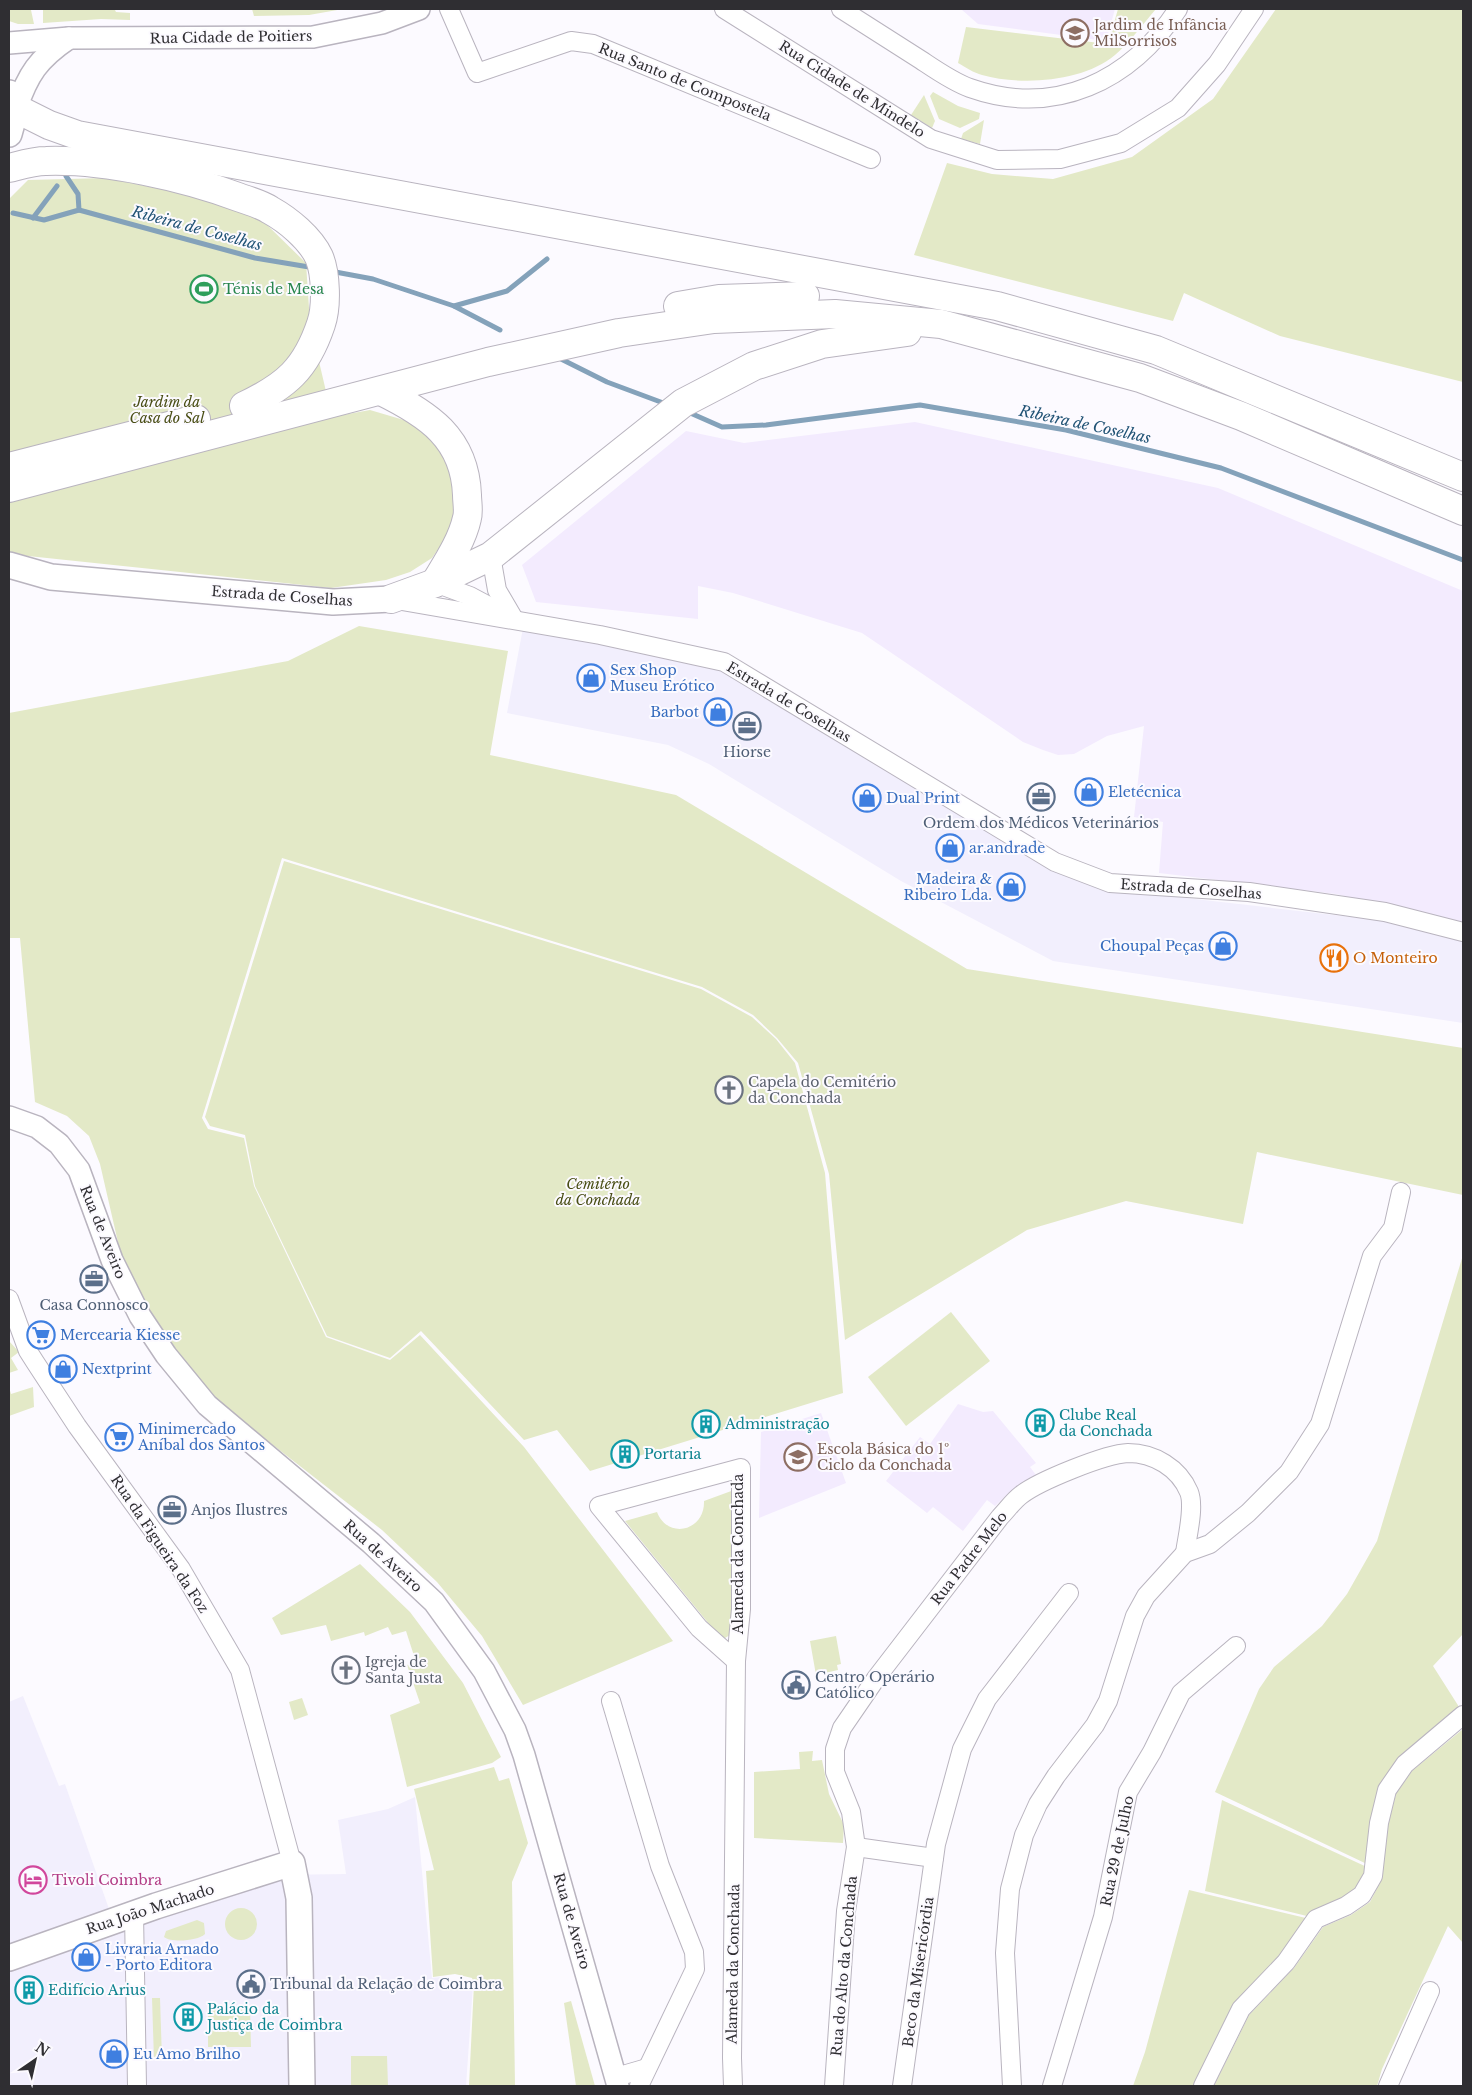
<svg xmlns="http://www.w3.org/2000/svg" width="1472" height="2095" font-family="'Libre Baskerville',serif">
	<rect width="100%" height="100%" fill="#fcfaff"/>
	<!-- commercial -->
	<g fill="#f2effd">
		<polygon points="523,628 706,662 1107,889 1387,921 1463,938 1463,1023 1053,961 901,881 709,764 668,745 507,713"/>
		<polygon points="23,1696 59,1786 65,1784 109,1909 9,1945 9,1702"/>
		<polygon points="415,1797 432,1978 443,1977 445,1990 473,1985 466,2086 9,2086 9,1968 274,1875 346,1874 338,1820 388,1809"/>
	</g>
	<!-- built -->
	<g fill="#f3ebfe">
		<polygon points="961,9 1115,9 1106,41 978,24"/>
		<polygon points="915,422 1218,488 1463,591 1463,923 1336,894 1159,873 1163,822 1134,817 1144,726 1107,736 1074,754 1058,755 1043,750 1023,742 862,633 733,593 698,586 698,619 536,602 522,565 686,431 744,443"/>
		<polygon points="958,1404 983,1412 993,1411 1036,1463 1030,1467 1036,1475 1010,1492 995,1506 987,1500 963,1531 933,1507 927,1513 886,1481 920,1437 930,1444"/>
		<polygon points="821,1413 846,1483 759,1518 761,1432"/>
	</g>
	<!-- green -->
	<g fill="#e3e9c7">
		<polygon points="9,9 31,10 34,24 18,24 9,21"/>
		<polygon points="43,9 115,10 116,12 130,13 130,20 101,19 43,23"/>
		<polygon points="252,9 343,9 309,15 254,16"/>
		<path d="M1118 9H1156C1143 24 1130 42 1115 55 1083 82 1021 86 982 75 974 73 965 67 958 63L966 27 1108 44Z"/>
		<polygon points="1276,9 1463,9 1463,382 1280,336 1184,293 1173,321 914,255 947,163 992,174 1053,179 1132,157 1213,99"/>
		<polygon points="933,92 958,106 980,113 979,119 960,128 939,119 930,96"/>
		<polygon points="924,95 935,121 932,128 911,115"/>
		<polygon points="984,120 980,144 961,139 963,133"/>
		<polygon points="106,178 200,197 262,220 306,263 310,323 332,417 370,410 414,423 443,446 457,484 454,526 432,558 410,572 386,580 331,588 9,554 9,199 28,180"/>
		<polygon points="359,626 508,651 490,755 676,795 967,969 1463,1048 1463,1195 1257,1152 1243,1224 1126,1201 1027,1230 845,1340 829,1174 798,1063 777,1038 753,1015 702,987 282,858 202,1118 208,1129 244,1138 254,1186 326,1337 390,1360 420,1335 524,1447 673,1641 523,1705 482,1636 437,1582 382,1530 251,1428 205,1389 157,1328 123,1264 100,1164 89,1136 67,1116 35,1102 20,938 9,938 9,713 288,661"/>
		<polygon points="284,861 701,989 752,1017 776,1039 795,1063 825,1173 843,1393 590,1471 557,1430 524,1440 421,1331 390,1358 327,1336 255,1186 245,1135 210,1126 205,1117"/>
		<polygon points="1463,1255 1463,1634 1433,1666 1461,1710 1400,1760 1369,1865 1215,1792 1259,1689 1274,1667 1322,1626 1347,1594 1377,1541"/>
		<polygon points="951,1312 990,1361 906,1426 868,1377"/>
		<polygon points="9,1341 19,1352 11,1358 18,1370 9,1373"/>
		<polygon points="9,1387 11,1394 33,1387 34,1407 9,1416"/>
		<path d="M734 1490 732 1629 730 1635 725 1638 718 1635 625 1521 657 1512C668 1540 705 1531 704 1501Z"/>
		<polygon points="360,1564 410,1612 463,1683 501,1757 492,1763 407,1787 390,1715 420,1703 407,1665 416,1662 406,1631 392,1635 388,1627 365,1636 364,1632 331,1641 326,1625 281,1635 272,1618"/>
		<polygon points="836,1636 841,1664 837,1665 838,1670 816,1675 810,1641"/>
		<polygon points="302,1698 308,1715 294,1720 289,1702"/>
		<polygon points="1463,1729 1463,1943 1448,1926 1382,2069 1377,2086 1214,2086 1249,2015 1294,1968 1323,1927 1351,1915 1370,1902 1382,1879 1388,1825 1396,1794 1412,1771"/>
		<polygon points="813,1751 812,1761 822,1760 829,1794 844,1825 843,1843 754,1838 754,1772 800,1769 799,1752"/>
		<polygon points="494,1767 499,1781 509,1778 528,1843 512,1882 515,2086 469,2086 474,1984 472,1978 455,1974 433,1977 426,1871 434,1870 414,1789"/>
		<polygon points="1222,1800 1369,1868 1358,1891 1311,1917 1205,1891"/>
		<polygon points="1189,1890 1310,1919 1197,2086 1133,2086 1145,2052"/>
		<circle cx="241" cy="1924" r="16"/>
		<path d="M197 1920 204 1923 205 1934C198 1941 171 1943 164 1937L166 1931Z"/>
		<polygon points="152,1998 160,1998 162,2059 154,2060"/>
		<polygon points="571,2001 595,2086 576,2086 564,2003"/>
		<polygon points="208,2007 250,2007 251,2047 208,2047"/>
		<polygon points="351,2056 387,2056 388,2086 351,2086"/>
	</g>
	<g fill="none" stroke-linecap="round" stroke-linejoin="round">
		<!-- stream -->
		<g stroke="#84a2ba" stroke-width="5">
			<polyline points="79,210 255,258 309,267"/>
			<polyline points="13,213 44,220 79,210 78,194 66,176"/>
			<polyline points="33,218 57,186"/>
			<polyline points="330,271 373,279 454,306 507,291 547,259"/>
			<polyline points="454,306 500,330"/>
			<polyline points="557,357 607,382 666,404"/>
			<polyline points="688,412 722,427 766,425 920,405 1066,430 1221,468 1463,560"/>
		</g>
		<!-- minor casing -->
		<g stroke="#b9b4bf" stroke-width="20">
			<g id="minor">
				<polyline points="449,9 477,73 571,41 593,44 871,159"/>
				<polyline points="724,9 931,139 997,160 1060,159 1121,143 1178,108 1217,64 1254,9"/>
				<path d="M841 9C868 26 894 43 921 60 936 70 953 82 970 88 1055 118 1131 81 1178 9"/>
				<polyline points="491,556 497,590 514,619"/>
				<polyline points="435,583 470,596 500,612"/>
				<polyline points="396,600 600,635 724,662 1055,862 1110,883 1249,892 1385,912 1463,932"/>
				<polyline points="9,1299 28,1351 35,1362 77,1426 181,1569 240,1670 292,1863"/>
				<polyline points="611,1701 660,1866 694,1952 695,1969 639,2086"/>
				<polyline points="856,1847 934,1858"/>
				<polyline points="134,1914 137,2086"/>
				<polyline points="616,2077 647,2068"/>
				<polyline points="733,2086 732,2058 736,1661 741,1609 741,1468 599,1506 699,1628 736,1661"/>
				<path d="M834 2086 846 1911 856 1847 851 1812 835 1772V1749L842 1728 877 1677 1000 1517C1007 1510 1013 1501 1021 1495 1039 1481 1105 1454 1128 1453 1154 1453 1179 1468 1189 1492 1195 1507 1187 1537 1185 1553"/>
				<polyline points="902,2086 936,1844 962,1749 987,1699 1069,1593"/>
				<polyline points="1012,2086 1005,1953 1010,1889 1024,1835 1038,1804 1056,1776 1095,1725 1108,1701 1135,1616 1146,1596 1185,1553 1210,1544 1248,1513 1289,1472 1320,1424 1372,1256 1393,1228 1401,1192"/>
				<polyline points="1052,2086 1103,1917 1128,1792 1152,1752 1181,1693 1236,1646"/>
				<polyline points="1203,2086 1241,2009 1286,1962 1316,1919 1346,1906 1362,1895 1373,1876 1379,1823 1387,1790 1405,1764 1463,1715"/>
				<polyline points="1388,2086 1430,1991"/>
			</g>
		</g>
		<!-- tertiary casing -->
		<g stroke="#b9b4bf" stroke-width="24">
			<g id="tertiary">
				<polyline points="9,43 69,38 313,37 382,23 419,9"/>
				<path d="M16 109C28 74 38 59 69 38"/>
				<polyline points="9,1117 37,1127 59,1144 79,1170 112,1260 140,1316 166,1355 207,1405 371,1543 434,1602 484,1671 515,1730 524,1755 618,2086"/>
			</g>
		</g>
		<!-- secondary casing -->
		<g stroke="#b9b4bf" stroke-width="28">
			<g id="secondary">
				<polyline points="9,93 16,109 9,134"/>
				<polyline points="9,565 51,577 333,602 391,599"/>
				<polyline points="9,1958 156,1906 292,1863 299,1898 302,2086"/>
			</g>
		</g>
		<!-- trunk casing -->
		<g stroke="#b9b4bf" stroke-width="30">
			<g id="trunk">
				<polyline points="9,105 49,125 77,135 997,306 1156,350 1463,477"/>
				<path d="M9 168C21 165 34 161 46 161 105 159 184 177 238 197 249 201 261 204 270 210 288 220 310 238 319 257 326 273 327 307 321 324 306 369 286 386 244 406"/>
				<polyline points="678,306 719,299 805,296"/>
				<path d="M381 391C428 414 465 438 467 495 467 502 469 511 467 518 462 541 447 563 435 583"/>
				<polyline points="9,467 196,419"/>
				<polyline points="9,488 488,362 619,333 714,319 835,314 941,324 1140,378 1241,416 1463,511"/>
				<polyline points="391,599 435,583 491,556 683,403 754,366 822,344 907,332"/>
			</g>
		</g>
		<!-- minor -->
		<use href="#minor" stroke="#fff" stroke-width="18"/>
		<!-- tertiary -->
		<use href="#tertiary" stroke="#fff" stroke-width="21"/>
		<!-- secondary -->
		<use href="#secondary" stroke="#fff" stroke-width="25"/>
		<!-- trunk -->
		<use href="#trunk" stroke="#fff" stroke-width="28"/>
	</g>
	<!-- icons -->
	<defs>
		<g id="school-ring" transform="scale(1.4375)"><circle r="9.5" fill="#fcfaff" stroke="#8d6e63" stroke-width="1.5"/><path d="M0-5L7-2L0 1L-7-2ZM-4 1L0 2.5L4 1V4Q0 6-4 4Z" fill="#8d6e63"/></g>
		<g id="stadium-ring" transform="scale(1.4375)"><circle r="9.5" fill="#fcfaff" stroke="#2e9e5b" stroke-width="1.5"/><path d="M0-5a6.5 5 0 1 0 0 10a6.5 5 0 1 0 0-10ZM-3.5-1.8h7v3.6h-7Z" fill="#2e9e5b"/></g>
		<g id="shop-ring" transform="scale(1.4375)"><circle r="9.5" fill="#fcfaff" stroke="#3f7fe0" stroke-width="1.5"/><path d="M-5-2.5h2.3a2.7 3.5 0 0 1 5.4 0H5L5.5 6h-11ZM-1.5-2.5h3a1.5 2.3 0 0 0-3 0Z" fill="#3f7fe0"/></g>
		<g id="office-ring" transform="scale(1.4375)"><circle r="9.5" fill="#fcfaff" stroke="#5c6f8a" stroke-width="1.5"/><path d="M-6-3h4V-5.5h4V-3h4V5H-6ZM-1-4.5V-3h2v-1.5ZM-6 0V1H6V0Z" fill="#5c6f8a"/></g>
		<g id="restaurant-ring" transform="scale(1.4375)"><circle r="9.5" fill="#fcfaff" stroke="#e8710a" stroke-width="1.5"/><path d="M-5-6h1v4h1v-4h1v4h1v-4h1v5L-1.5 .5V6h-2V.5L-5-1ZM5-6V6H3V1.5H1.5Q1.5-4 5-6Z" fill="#e8710a"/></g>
		<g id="church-ring" transform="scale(1.4375)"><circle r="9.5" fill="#fcfaff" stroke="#6b7280" stroke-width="1.5"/><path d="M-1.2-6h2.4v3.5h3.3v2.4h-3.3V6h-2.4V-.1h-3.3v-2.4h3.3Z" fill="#6b7280"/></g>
		<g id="supermarket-ring" transform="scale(1.4375)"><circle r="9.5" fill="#fcfaff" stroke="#3f7fe0" stroke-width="1.5"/><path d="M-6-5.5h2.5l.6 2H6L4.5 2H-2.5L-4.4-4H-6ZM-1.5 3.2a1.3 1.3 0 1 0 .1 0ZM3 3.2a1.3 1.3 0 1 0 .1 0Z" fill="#3f7fe0"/></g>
		<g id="building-ring" transform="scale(1.4375)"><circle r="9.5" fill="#fcfaff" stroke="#0f9aa8" stroke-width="1.5"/><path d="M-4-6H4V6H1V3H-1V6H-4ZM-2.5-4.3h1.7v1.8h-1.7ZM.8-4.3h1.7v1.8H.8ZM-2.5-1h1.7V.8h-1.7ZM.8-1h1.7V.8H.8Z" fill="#0f9aa8"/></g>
		<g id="civic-ring" transform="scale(1.4375)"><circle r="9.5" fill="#fcfaff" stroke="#5c6f8a" stroke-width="1.5"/><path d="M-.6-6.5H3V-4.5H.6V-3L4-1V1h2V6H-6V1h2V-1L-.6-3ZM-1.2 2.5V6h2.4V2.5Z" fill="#5c6f8a"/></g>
		<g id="hotel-ring" transform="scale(1.4375)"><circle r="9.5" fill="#fcfaff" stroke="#d1479c" stroke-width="1.5"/><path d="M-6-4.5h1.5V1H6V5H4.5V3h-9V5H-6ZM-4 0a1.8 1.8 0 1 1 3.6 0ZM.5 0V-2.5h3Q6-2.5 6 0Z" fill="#d1479c"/></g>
	</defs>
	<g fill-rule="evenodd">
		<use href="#school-ring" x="1075" y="33"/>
		<use href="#stadium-ring" x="204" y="289"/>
		<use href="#shop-ring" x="591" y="678"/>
		<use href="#shop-ring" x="718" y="712"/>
		<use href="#office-ring" x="747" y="726"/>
		<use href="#shop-ring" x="1089" y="792"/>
		<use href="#office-ring" x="1041" y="797"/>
		<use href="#shop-ring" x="867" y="798"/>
		<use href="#shop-ring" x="950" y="848"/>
		<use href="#shop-ring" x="1011" y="887"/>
		<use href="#shop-ring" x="1223" y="946"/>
		<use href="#restaurant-ring" x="1334" y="958"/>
		<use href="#church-ring" x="729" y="1090"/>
		<use href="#office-ring" x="94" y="1279"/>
		<use href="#supermarket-ring" x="41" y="1335"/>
		<use href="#shop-ring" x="63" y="1369"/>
		<use href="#building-ring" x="1040" y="1423"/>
		<use href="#building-ring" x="706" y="1424"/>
		<use href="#supermarket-ring" x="119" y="1437"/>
		<use href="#building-ring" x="625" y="1454"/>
		<use href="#school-ring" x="798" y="1457"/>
		<use href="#office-ring" x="172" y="1510"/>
		<use href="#church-ring" x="346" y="1670"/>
		<use href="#civic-ring" x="796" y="1685"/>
		<use href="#hotel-ring" x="33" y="1880"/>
		<use href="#shop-ring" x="86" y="1957"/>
		<use href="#civic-ring" x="251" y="1984"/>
		<use href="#building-ring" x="29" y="1990"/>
		<use href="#building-ring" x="188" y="2017"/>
		<use href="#shop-ring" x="114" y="2054"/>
	</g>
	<g text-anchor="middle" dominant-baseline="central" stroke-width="4" stroke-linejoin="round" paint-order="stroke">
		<!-- education labels -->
		<g font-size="14" fill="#785e54" stroke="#fcfaff" text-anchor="start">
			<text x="1094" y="25">Jardim de Infância<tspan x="1094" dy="16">MilSorrisos</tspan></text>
			<text x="817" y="1449">Escola Básica do 1º<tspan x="817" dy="16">Ciclo da Conchada</tspan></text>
		</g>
		<!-- street labels -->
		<g font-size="14" fill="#2f2e32" stroke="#fcfaff">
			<text transform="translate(231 37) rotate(-1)">Rua Cidade de Poitiers</text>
			<text transform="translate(685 82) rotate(22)">Rua Santo de Compostela</text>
			<text transform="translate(852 89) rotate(32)">Rua Cidade de Mindelo</text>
			<text transform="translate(282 596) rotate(4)">Estrada de Coselhas</text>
			<text transform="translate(789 702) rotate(31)">Estrada de Coselhas</text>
			<text transform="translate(1191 889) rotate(4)">Estrada de Coselhas</text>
			<text transform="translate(103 1232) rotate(68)">Rua de Aveiro</text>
			<text transform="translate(160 1544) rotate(56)">Rua da Figueira da Foz</text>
			<text transform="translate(738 1554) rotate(-90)">Alameda da Conchada</text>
			<text transform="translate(383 1556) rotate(42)">Rua de Aveiro</text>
			<text transform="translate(969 1558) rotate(-52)">Rua Padre Melo</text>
			<text transform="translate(1117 1851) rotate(-78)">Rua 29 de Julho</text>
			<text transform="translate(150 1909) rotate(-18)">Rua João Machado</text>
			<text transform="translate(572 1921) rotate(74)">Rua de Aveiro</text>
			<text transform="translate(733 1964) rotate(-89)">Alameda da Conchada</text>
			<text transform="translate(844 1966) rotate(-85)">Rua do Alto da Conchada</text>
			<text transform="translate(918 1972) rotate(-82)">Beco da Misericórdia</text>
		</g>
		<!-- leisure labels -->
		<g font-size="14" fill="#27864d" stroke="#fcfaff" text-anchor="start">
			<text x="223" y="289">Ténis de Mesa</text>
		</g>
		<!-- park labels -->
		<g font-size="14" font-style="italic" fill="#494e15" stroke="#fcfaff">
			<text x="167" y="402">Jardim da<tspan x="167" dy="16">Casa do Sal</tspan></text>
			<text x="598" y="1184">Cemitério<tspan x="598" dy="16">da Conchada</tspan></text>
		</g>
		<!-- shop labels -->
		<g font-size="14" fill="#366cbe" stroke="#fcfaff" text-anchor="start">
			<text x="610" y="670">Sex Shop<tspan x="610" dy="16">Museu Erótico</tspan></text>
			<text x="699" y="712" text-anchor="end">Barbot</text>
			<text x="1108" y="792">Eletécnica</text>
			<text x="886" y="798">Dual Print</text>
			<text x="969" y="848">ar.andrade</text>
			<text x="992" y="879" text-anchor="end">Madeira &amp;<tspan x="992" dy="16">Ribeiro Lda.</tspan></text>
			<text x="1204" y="946" text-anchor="end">Choupal Peças</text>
			<text x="60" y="1335">Mercearia Kiesse</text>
			<text x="82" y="1369">Nextprint</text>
			<text x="138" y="1429">Minimercado<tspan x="138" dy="16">Aníbal dos Santos</tspan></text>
			<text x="105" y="1949">Livraria Arnado<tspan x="105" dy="16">- Porto Editora</tspan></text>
			<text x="133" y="2054">Eu Amo Brilho</text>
		</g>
		<!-- service labels -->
		<g font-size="14" fill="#4e5e75" stroke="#fcfaff">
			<text x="747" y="752">Hiorse</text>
			<text x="1041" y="823">Ordem dos Médicos Veterinários</text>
			<text x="94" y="1305">Casa Connosco</text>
			<text x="191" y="1510" text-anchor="start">Anjos Ilustres</text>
			<text x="815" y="1677" text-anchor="start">Centro Operário<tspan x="815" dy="16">Católico</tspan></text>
			<text x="270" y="1984" text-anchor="start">Tribunal da Relação de Coimbra</text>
		</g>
		<!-- food labels -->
		<g font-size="14" fill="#c56008" stroke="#fcfaff" text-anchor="start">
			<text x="1353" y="958">O Monteiro</text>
		</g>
		<!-- worship labels -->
		<g font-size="14" fill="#5b616d" stroke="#fcfaff" text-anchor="start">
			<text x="748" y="1082">Capela do Cemitério<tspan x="748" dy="16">da Conchada</tspan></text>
			<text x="365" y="1662">Igreja de<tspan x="365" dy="16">Santa Justa</tspan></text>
		</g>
		<!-- culture labels -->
		<g font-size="14" fill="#0d838f" stroke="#fcfaff" text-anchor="start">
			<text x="1059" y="1415">Clube Real<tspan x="1059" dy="16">da Conchada</tspan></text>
			<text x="725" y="1424">Administração</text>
			<text x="644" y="1454">Portaria</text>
			<text x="48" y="1990">Edifício Arius</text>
			<text x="207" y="2009">Palácio da<tspan x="207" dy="16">Justiça de Coimbra</tspan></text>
		</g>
		<!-- hotel labels -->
		<g font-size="14" fill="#b23c85" stroke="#fcfaff" text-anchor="start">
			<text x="52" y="1880">Tivoli Coimbra</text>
		</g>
		<!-- water labels -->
		<g font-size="15" font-style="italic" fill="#215375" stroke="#fcfaff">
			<text transform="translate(197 228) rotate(15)">Ribeira de Coselhas</text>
			<text transform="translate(1085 424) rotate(12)">Ribeira de Coselhas</text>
		</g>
	</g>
	<!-- border -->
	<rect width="1472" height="2095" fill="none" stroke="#2f2e32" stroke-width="20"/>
	<!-- north arrow -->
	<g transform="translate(35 2060) rotate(34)" stroke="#fcfaff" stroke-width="4" paint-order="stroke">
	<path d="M0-4L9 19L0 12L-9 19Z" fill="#2f2e32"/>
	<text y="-8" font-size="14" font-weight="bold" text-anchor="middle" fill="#2f2e32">N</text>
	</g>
</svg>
